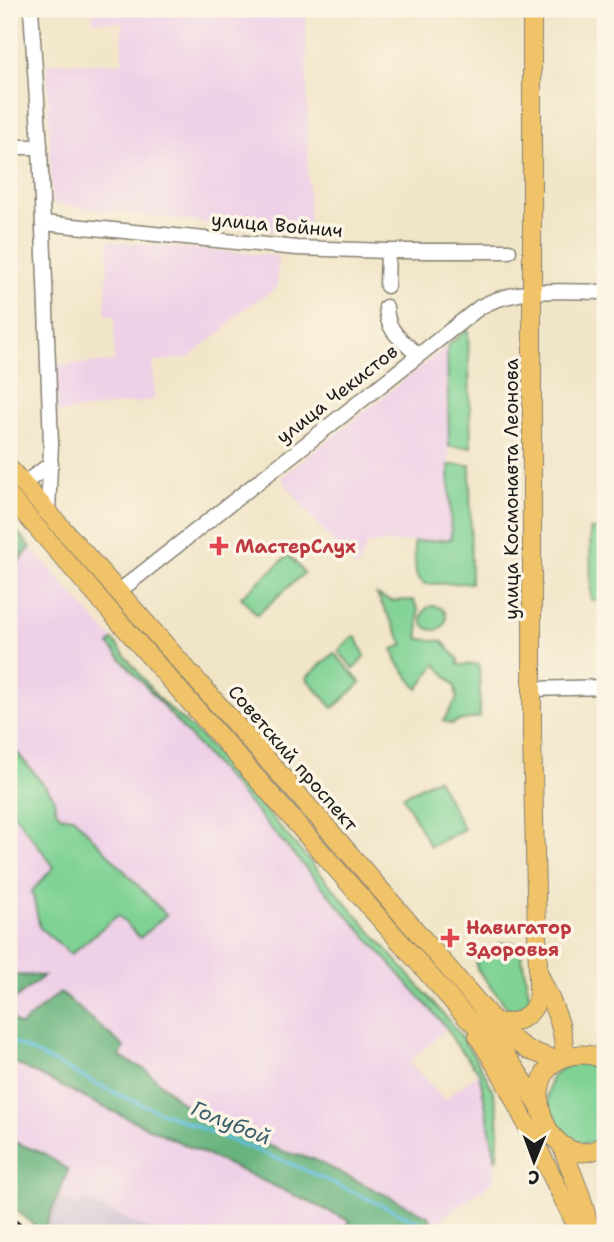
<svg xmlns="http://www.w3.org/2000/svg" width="614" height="1242" font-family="'Shantell Sans',sans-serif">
	<rect width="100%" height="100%" fill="#fcf5e5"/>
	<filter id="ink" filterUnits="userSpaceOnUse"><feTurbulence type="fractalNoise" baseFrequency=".0143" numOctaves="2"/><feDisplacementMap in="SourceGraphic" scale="14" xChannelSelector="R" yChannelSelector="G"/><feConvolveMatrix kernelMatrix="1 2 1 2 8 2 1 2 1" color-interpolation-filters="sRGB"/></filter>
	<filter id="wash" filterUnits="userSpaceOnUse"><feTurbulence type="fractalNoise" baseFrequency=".00686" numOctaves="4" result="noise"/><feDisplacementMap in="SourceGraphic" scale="28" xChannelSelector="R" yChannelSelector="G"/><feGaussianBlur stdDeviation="1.57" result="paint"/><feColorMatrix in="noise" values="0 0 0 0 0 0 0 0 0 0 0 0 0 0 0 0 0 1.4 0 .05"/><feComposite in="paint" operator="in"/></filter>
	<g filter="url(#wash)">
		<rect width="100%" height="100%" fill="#f1e5c7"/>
		<!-- built -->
		<g fill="#eed0e7">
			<polygon points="92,9 306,9 309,236 52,204 47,63 123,63 122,23 93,21"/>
			<polygon points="109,241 278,256 277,288 242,310 224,329 188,358 153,362 154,400 57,413 57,365 114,362 115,316 105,315"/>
			<polygon points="447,346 451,539 367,544 357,570 304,508 281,478"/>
			<polygon points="12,526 113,640 110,645 447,1028 409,1062 444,1100 479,1072 496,1161 493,1181 433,1225 434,1233 158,1233 83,1200 78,1206 58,1197 60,1186 9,1165 9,529"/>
		</g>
		<!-- industrial -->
		<polygon fill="#ccbed3" points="58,1197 78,1206 83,1200 158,1233 43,1233"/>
		<!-- green -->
		<g fill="#7fd294" stroke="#4e7758" stroke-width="2">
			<polygon points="468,329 471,447 449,447 447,346"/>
			<polygon points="449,465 470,465 471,583 424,584 416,575 414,542 451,539"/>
			<polygon points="590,529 605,529 605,600 591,600"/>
			<polygon points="289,555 304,573 257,615 241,597"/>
			<polygon points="377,595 391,601 413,600 418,609 419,639 442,641 458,659 458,665 479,664 480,717 454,722 453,724 443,721 457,699 455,686 436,664 418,689 397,662 393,649 404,645"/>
			<circle cx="434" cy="618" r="12"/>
			<polygon points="352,637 357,638 365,656 354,669 338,651"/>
			<path d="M113 640 160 700 202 738 452 1024C488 1077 506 1094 496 1161L479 1072 455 1043 447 1028 109 645Z"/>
			<polygon points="334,653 361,683 333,708 306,678"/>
			<polygon points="9,743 53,796 56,810 61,816 73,817 166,915 140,938 118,915 71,954 40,928 32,891 54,867 9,807"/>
			<polygon points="437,778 464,829 430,847 403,796"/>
			<polygon points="511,942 520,946 530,1000 525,1008 516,1013 510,1011 477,969 476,959 498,944"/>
			<path d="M572 1063 587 1064 605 1074V1136C568 1162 537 1114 551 1080 554 1071 564 1067 572 1063Z"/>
		</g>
		<!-- forest -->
		<g fill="#67b47e" stroke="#42684d" stroke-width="2">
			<polygon points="9,525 12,526 31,547 9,573"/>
			<polygon points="12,975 44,976 9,1004 9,978"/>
			<polygon points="60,992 124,1047 120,1057 146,1070 183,1104 226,1129 285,1152 313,1159 428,1216 433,1225 434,1233 344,1233 350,1221 95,1103 9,1060 9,1016 20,1026"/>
			<polygon points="9,1140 45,1154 68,1170 43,1233 9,1204"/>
		</g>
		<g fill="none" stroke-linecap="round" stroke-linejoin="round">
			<!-- stream -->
			<polyline stroke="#62bfe0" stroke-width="3.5" points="9,1040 121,1096 298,1167 443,1233"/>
		</g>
	</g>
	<g filter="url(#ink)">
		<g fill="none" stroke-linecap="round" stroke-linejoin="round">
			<!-- minor casing -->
			<g stroke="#868072" stroke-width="17">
				<g id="minor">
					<polyline points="31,9 40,147 51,444 48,512"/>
					<polyline points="9,147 40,147"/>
					<polyline points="43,223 297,248 388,251 509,251"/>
					<polyline points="387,286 388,251"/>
					<path d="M386 307C387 332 401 339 418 355"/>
					<polyline points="23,484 51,464"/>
					<path d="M118 592 480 307C518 286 563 292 605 292"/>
					<polyline points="532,689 605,687"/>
				</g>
			</g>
			<!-- major casing -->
			<g stroke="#868072" stroke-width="20">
				<g id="major">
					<polyline points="9,468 323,823 506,1035 528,1050 556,1060"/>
					<path d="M9 496 467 1018C498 1041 518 1071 538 1104"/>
					<path d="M540 976C551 1002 566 1028 564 1057"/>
					<path d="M495 1022C511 1025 529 1020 536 1003 540 994 537 979 538 969L532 737V9"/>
					<polyline points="478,1036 503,1077 580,1233"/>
					<path d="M605 1060C593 1054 582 1053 569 1056 509 1071 550 1181 605 1145"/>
					<polyline points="562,1147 581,1196 591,1233"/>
				</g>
			</g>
			<!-- minor -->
			<use href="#minor" stroke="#fff" stroke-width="14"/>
			<!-- major -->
			<use href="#major" stroke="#f1c369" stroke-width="18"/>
			<!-- rail -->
			<polyline stroke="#1c1c1c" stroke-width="3.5" points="9,1216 30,1233"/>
		</g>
	</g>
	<!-- markers -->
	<g fill="#e0444e" stroke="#fcf5e5" stroke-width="2.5">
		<path d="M215.5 535.5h7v7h7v7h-7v7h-7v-7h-7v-7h7z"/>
		<path d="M446.5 927.5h7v7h7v7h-7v7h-7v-7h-7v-7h7z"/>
	</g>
	<g text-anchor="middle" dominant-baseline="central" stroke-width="7" stroke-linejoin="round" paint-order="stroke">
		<!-- street labels -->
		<g font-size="19" fill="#1c1c1c" stroke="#fcf5e5">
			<text transform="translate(277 225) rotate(5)">улица Войнич</text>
			<text transform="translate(337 394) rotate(-38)">улица Чекистов</text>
			<text transform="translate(511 489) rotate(-90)">улица Космонавта Леонова</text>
			<text transform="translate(293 758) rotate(49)">Советский проспект</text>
		</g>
		<!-- health labels -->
		<g font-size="19" font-weight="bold" fill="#be3a42" stroke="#fcf5e5" text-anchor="start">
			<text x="235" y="546">МастерСлух</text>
			<text x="466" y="927">Навигатор<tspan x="466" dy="22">Здоровья</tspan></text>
		</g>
		<!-- water labels -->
		<g font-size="21" font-style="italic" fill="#385d6a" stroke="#fcf5e5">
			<text transform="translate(231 1123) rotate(22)">Голубой</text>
		</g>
	</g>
	<!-- margin -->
	<rect width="614" height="1242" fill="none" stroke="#fcf5e5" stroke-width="35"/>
	<!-- north arrow -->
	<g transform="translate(534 1161) rotate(181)" stroke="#fcf5e5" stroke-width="5" paint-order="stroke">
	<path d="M0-5L12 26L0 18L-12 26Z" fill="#1c1c1c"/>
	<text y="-10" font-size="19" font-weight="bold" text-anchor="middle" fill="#1c1c1c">С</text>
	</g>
</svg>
